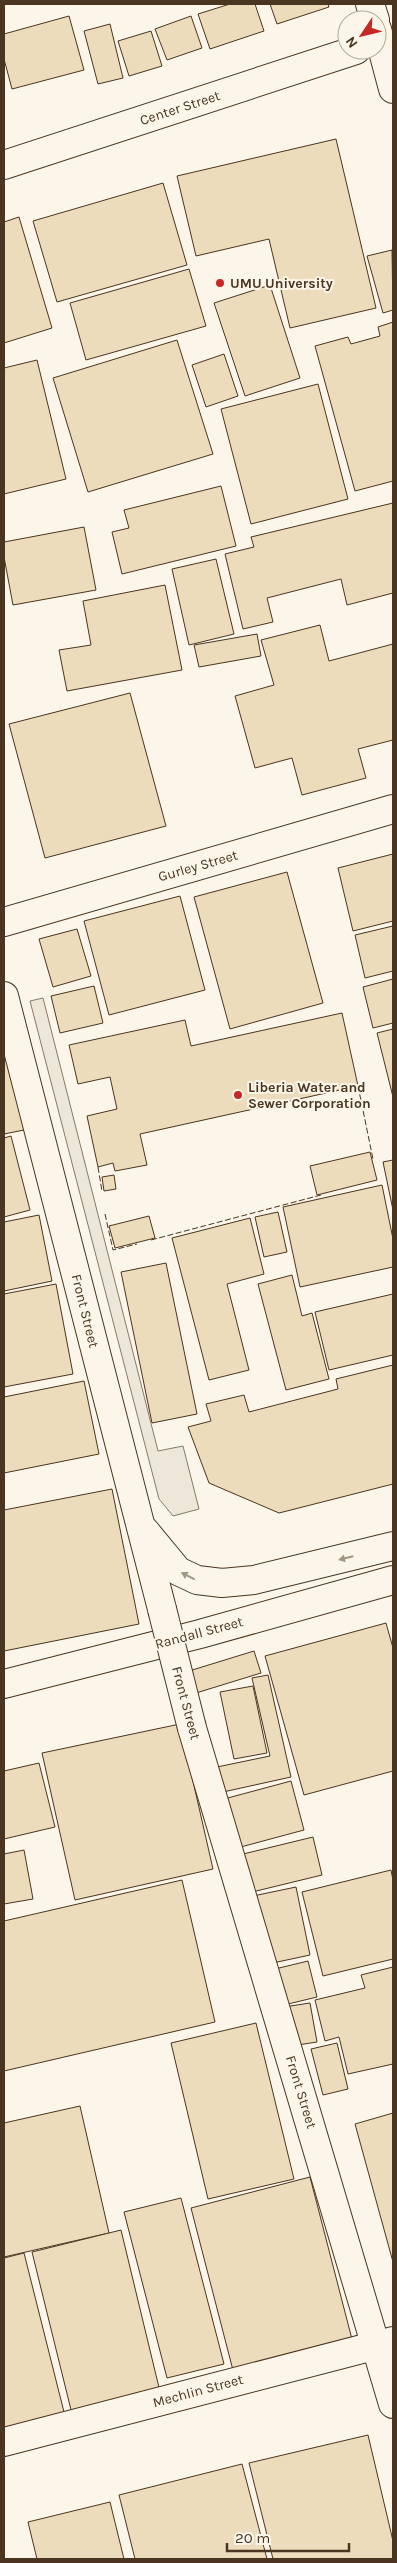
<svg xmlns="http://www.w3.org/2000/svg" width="397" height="2563" font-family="Karla,sans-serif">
	<rect width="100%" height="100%" fill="#fbf6e9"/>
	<!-- parking -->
	<polygon fill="#ede7d9" stroke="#887966" points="43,998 158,1451 183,1446 199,1509 173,1516 159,1499 30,1001"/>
	<!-- building -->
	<g fill="#ecdcbc" stroke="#4a3520">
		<polygon points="230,4 255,4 264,31 210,49 198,14"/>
		<polygon points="270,4 328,4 329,7 277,24"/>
		<polygon points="69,16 84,70 12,89 4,59 4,34"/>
		<polygon points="191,16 202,48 167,60 155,29"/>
		<polygon points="110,24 123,78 98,84 84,31"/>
		<polygon points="151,31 162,66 129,76 118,41"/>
		<polygon points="336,139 376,308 290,328 269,239 196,256 177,176"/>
		<polygon points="163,183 187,265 57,302 33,221"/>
		<polygon points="19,217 52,328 4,343 4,222"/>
		<polygon points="392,250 393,310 383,313 367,256"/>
		<polygon points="189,269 206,326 86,360 70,303"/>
		<polygon points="270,285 300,378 245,396 214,303"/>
		<polygon points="393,322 393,481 355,491 315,346 348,337 351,344 380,336 378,327"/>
		<polygon points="177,340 213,454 88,492 53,378"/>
		<polygon points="224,354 238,396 206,407 192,365"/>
		<polygon points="37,360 66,479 4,494 4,368"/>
		<polygon points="318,384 348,499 251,524 221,409"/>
		<polygon points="221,486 236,546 122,574 112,532 129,528 124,510"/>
		<polygon points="393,503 393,593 347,605 341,579 267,598 273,622 243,629 225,554 254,547 251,537"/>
		<polygon points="84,527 96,590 13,605 4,557 4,542"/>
		<polygon points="216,559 234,634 189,645 172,569"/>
		<polygon points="165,585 182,670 67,691 59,650 91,645 83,601"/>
		<polygon points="320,625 329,661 393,644 393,740 358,749 366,778 302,795 292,758 255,768 235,696 274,685 261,640"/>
		<polygon points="257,634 261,656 199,667 194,645"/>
		<polygon points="130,693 166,826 45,858 9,724"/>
		<polygon points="393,854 393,921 353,931 338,868"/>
		<polygon points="287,872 323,1003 230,1029 194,897"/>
		<polygon points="180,896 205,990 109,1015 84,921"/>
		<polygon points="393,926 393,971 365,978 355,935"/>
		<polygon points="77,929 91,976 53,987 39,939"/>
		<polygon points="393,979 393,1023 373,1028 363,987"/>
		<polygon points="94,986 103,1023 60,1033 51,996"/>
		<polygon points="342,1013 358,1086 140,1134 147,1165 115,1171 113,1163 98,1167 87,1116 117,1109 110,1077 78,1084 69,1045 185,1020 191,1046"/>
		<polygon points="4,1019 29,1129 4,1134"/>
		<polygon points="393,1029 393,1097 377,1033"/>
		<polygon points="11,1136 30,1210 4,1217 4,1138"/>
		<polygon points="370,1152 377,1180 317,1195 310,1166"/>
		<polygon points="393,1160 393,1210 383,1162"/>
		<polygon points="114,1175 116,1189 104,1191 102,1177"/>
		<polygon points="382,1185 393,1239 393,1267 300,1287 283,1207"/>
		<polygon points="278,1212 287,1252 264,1257 255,1217"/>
		<polygon points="39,1215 52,1281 4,1291 4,1222"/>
		<polygon points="149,1216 155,1238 115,1248 109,1226"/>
		<polygon points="250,1218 264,1274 227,1284 249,1370 209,1380 172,1238"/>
		<polygon points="166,1263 197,1414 152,1423 121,1272"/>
		<polygon points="292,1275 302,1316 312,1313 329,1379 286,1390 258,1284"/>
		<polygon points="56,1284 73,1374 4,1387 4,1294"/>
		<polygon points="393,1294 393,1355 329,1370 315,1312"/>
		<polygon points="393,1365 393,1484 279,1513 209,1483 188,1427 211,1421 206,1404 244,1395 249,1412 338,1389 336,1379"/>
		<polygon points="84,1381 99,1454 4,1473 4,1397"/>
		<polygon points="112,1489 139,1624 4,1651 4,1510"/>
		<polygon points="386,1623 393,1648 393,1771 304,1795 265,1656"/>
		<polygon points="254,1651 261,1673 196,1693 189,1671"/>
		<polygon points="268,1675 291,1777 223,1792 217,1767 270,1756 252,1678"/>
		<polygon points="253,1686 267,1753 234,1759 220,1692"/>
		<polygon points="180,1724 213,1869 75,1900 42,1753"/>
		<polygon points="39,1763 55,1827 4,1839 4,1771"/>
		<polygon points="291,1781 304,1830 237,1848 224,1799"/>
		<polygon points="313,1837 322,1875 244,1894 235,1856"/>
		<polygon points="24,1850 33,1899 4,1904 4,1854"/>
		<polygon points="391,1870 393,1880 393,1959 323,1976 302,1892"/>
		<polygon points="182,1880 215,2022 4,2071 4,1921"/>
		<polygon points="296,1887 310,1955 268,1964 253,1896"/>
		<polygon points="308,1961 317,1997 284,2005 275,1969"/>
		<polygon points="393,1967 393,2064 348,2074 339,2037 325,2041 315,2000 365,1988 361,1975"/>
		<polygon points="310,2003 317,2042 291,2046 284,2007"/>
		<polygon points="256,2023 294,2179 208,2199 171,2043"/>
		<polygon points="337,2043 348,2089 323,2095 311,2049"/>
		<polygon points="80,2106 109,2233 4,2257 4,2123"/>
		<polygon points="393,2113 393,2262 355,2124"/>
		<polygon points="310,2177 354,2347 235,2378 191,2208"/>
		<polygon points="181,2198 224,2364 167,2378 124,2212"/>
		<polygon points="121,2230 162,2400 74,2422 32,2252"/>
		<polygon points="24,2253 67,2424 4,2439 4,2258"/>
		<polygon points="368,2435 393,2541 393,2559 273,2559 249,2463"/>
		<polygon points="242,2464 267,2559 135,2559 119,2495"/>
		<polygon points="110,2502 124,2559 37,2559 28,2522"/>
	</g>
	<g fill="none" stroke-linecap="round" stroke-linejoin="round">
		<!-- minor casing -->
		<g stroke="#4a3520" stroke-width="30">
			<g id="minor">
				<polyline points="370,4 375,20"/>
				<polyline points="377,29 393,89"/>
				<polyline points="4,165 356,50"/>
				<polyline points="4,922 393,809"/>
				<polyline points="4,996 162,1609"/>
				<polyline points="145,1531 178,1571 197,1580 222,1583 254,1580 393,1546"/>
				<polyline points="4,1684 200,1634 393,1580"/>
				<polyline points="192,1728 393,2404"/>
				<polyline points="4,2442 393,2341"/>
			</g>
		</g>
		<!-- minor -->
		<use href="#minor" stroke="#fbf6e9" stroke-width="28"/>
		<!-- minor-bridge casing -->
		<g stroke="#4a3520" stroke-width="30" stroke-linecap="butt">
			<polyline id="minor-bridge" points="162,1609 192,1728"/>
		</g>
		<!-- minor-bridge -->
		<use href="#minor-bridge" stroke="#fbf6e9" stroke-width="28"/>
		<!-- fence -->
		<g stroke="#4a3520" stroke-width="1" stroke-dasharray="6 2.5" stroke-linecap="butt">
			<polyline points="358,1086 373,1159"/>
			<polyline points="98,1167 102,1191"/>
			<polyline points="105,1214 113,1250 137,1244"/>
			<polyline points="151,1240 321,1195"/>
		</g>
	</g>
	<!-- one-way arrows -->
	<defs><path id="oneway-solid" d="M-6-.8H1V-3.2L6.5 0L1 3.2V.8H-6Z" transform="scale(1.25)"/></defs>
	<g fill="#a29684">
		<use href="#oneway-solid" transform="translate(346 1558) rotate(166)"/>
		<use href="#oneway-solid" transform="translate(188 1576) rotate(-153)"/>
	</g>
	<!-- markers -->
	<g fill="#c62828" stroke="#fbf6e9" stroke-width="2">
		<circle cx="220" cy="283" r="5"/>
		<circle cx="238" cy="1095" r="5"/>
	</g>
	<g text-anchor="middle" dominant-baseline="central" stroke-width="4" stroke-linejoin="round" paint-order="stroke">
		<!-- street labels -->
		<g font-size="14" fill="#4a3520" stroke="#fbf6e9">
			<text transform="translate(180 108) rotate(-18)">Center Street</text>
			<text transform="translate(198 866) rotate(-16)">Gurley Street</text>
			<text transform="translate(85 1311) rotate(76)">Front Street</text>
			<text transform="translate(199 1633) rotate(-15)">Randall Street</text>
			<text transform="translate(186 1703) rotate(75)">Front Street</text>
			<text transform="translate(301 2092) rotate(73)">Front Street</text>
			<text transform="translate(198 2391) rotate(-15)">Mechlin Street</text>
		</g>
		<!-- poi labels -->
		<g font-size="14" font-weight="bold" fill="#4a3520" stroke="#fbf6e9" text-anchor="start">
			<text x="230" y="283">UMU University</text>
			<text x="248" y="1087">Liberia Water and<tspan x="248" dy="16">Sewer Corporation</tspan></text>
		</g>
	</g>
	<!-- border -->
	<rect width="397" height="2563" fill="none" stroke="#4a3520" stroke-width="10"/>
	<!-- north arrow -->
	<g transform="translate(362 35) rotate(235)"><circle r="24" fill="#fbf6e9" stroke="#b4a999"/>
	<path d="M0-4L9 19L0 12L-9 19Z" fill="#c62828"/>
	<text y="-8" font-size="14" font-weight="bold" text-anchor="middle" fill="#4a3520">N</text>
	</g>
	<!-- scale -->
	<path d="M227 2543v8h122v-8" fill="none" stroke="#4a3520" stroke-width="2.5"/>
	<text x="235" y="2543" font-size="15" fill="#4a3520" stroke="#fbf6e9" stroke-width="4" paint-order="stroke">20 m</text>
</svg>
